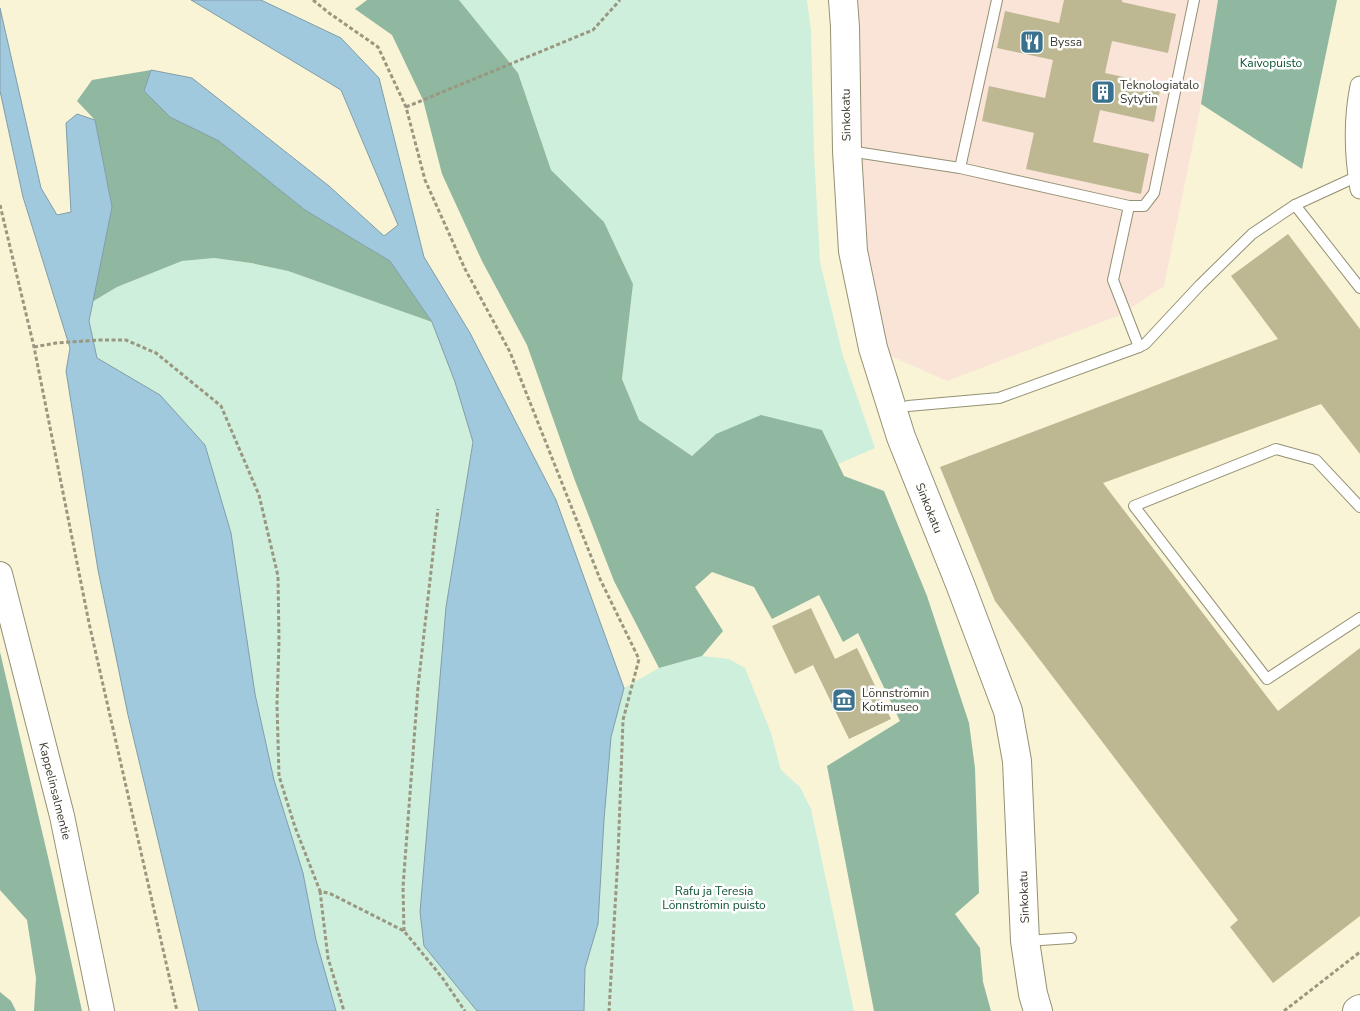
<svg xmlns="http://www.w3.org/2000/svg" width="1360" height="1011" font-family="'Nunito Sans',sans-serif">
	<rect width="100%" height="100%" fill="#f9f4d5"/>
	<!-- commercial -->
	<polygon fill="#fae4d7" points="843,0 1218,0 1201,104 1164,286 1120,315 947,381 873,348"/>
	<!-- green -->
	<g fill="#ceefdc">
		<polygon points="459,0 807,0 811,30 814,153 820,262 843,356 875,448 838,464 822,430 716,434 692,456 639,420 622,379 633,284 604,222 551,170 518,73"/>
		<polygon points="214,258 251,263 288,271 432,322 455,382 473,442 446,607 420,912 424,946 477,1011 336,1011 316,940 303,873 274,780 255,694 231,533 160,395 97,358 89,321 92,302 117,287 182,261"/>
		<polygon points="702,656 729,659 745,668 771,733 781,770 800,787 811,809 854,1011 584,1011 585,968 598,924 604,820 611,737 624,688 659,668"/>
	</g>
	<!-- forest -->
	<g fill="#90b7a0">
		<polygon points="367,0 459,0 518,73 551,170 604,222 633,284 622,379 639,420 692,456 716,434 761,415 822,430 844,476 884,491 927,596 969,723 975,768 979,893 955,914 980,948 983,982 991,1011 874,1011 827,766 900,721 858,633 843,642 819,595 772,619 754,587 712,572 695,587 723,631 702,656 659,668 614,581 574,478 527,345 482,261 442,174 423,100 392,35 355,9"/>
		<polygon points="1218,0 1337,0 1302,169 1201,104"/>
		<polygon points="151,70 144,91 170,117 219,141 305,210 390,261 432,322 288,271 251,263 214,258 182,261 117,287 92,302 112,207 95,120 77,101 92,80"/>
		<polygon points="0,652 52,874 82,1011 34,1011 36,978 27,920 0,890"/>
		<polygon points="0,992 11,1001 16,1011 0,1011"/>
	</g>
	<!-- water -->
	<g fill="#a0c9de" stroke="#819ea9">
		<polygon points="191,0 261,0 341,38 379,78 424,257 470,333 556,500 624,688 611,737 604,820 598,924 585,968 584,1011 477,1011 424,946 420,912 446,607 473,442 455,382 432,322 390,261 305,210 219,141 170,117 144,91 151,70 192,78 329,186 384,236 398,225 341,90"/>
		<polygon points="0,8 41,188 57,215 71,212 66,123 77,114 95,120 112,207 89,321 97,358 160,395 205,445 231,533 255,694 274,780 303,873 316,940 336,1011 199,1011 128,715 98,570 66,371 70,348 23,197 0,91"/>
	</g>
	<!-- building -->
	<g fill="#beb892">
		<polygon points="1064,0 1122,0 1122,2 1176,14 1168,53 1112,41 1105,73 1161,85 1154,122 1100,110 1093,142 1149,154 1141,194 1026,169 1034,133 982,121 989,86 1045,98 1053,60 997,48 1005,11 1059,23"/>
		<polygon points="1288,234 1360,329 1360,454 1321,404 1103,483 1278,711 1360,648 1360,916 1273,983 1230,927 1238,920 995,601 940,467 1278,339 1231,276"/>
		<polygon points="811,608 835,659 857,648 891,719 849,739 813,665 795,674 772,626"/>
	</g>
	<g fill="none" stroke-linecap="round" stroke-linejoin="round">
		<!-- service casing -->
		<g stroke="#959174" stroke-width="12">
			<g id="service">
				<polyline points="849,151 960,168 1129,206 1144,206 1154,193 1194,0"/>
				<polyline points="960,168 997,0"/>
				<polyline points="1295,205 1360,288"/>
				<polyline points="1129,206 1113,280 1139,347"/>
				<polyline points="908,406 999,398 1139,347 1145,344 1200,285 1252,234 1295,205 1358,176"/>
				<polyline points="1360,507 1316,460 1276,449 1134,506 1267,679 1360,618"/>
				<polyline points="1026,941 1071,938"/>
			</g>
		</g>
		<!-- minor casing -->
		<g stroke="#959174" stroke-width="21">
			<path id="minor" d="M1360 86C1353 121 1354 154 1360 189"/>
		</g>
		<!-- tertiary casing -->
		<g stroke="#959174" stroke-width="26">
			<polyline id="tertiary" points="0,574 62,816 102,1011"/>
		</g>
		<!-- secondary casing -->
		<g stroke="#959174" stroke-width="30">
			<g id="secondary">
				<polyline points="843,0 845,27 847,151 853,251 873,348 901,437 960,584 1008,711 1017,761 1025,941 1033,994 1038,1011"/>
				<polyline points="1357,1011 1360,1009"/>
			</g>
		</g>
		<!-- path -->
		<g stroke="#9a9781" stroke-width="3" stroke-dasharray="4 2.5" stroke-linecap="butt">
			<polyline points="313,0 329,13 378,47 406,107 425,180 465,269 510,352 600,579 639,659 623,720 618,856 609,1011"/>
			<polyline points="406,107 593,30 620,0"/>
			<polyline points="0,205 34,347 89,623 177,1011"/>
			<polyline points="34,347 56,343 99,340 126,340 156,353 221,406 259,495 278,576 279,642 277,704 279,776 295,827 320,891 331,894 404,931 441,976 465,1011"/>
			<polyline points="320,891 328,958 344,1011"/>
			<polyline points="404,931 403,887 418,687 438,509"/>
			<polyline points="1284,1011 1360,952"/>
		</g>
		<!-- service -->
		<use href="#service" stroke="#fff" stroke-width="10"/>
		<!-- minor -->
		<use href="#minor" stroke="#fff" stroke-width="19"/>
		<!-- tertiary -->
		<use href="#tertiary" stroke="#fff" stroke-width="24"/>
		<!-- secondary -->
		<use href="#secondary" stroke="#fff" stroke-width="28"/>
	</g>
	<!-- icons -->
	<defs>
		<g id="restaurant-square" transform="scale(1.25)"><rect x="-9" y="-9" width="18" height="18" rx="4" fill="#3a718c" stroke="#fff"/><path d="M-5-6h1v4h1v-4h1v4h1v-4h1v5L-1.5 .5V6h-2V.5L-5-1ZM5-6V6H3V1.5H1.5Q1.5-4 5-6Z" fill="#fff"/></g>
		<g id="building-square" transform="scale(1.25)"><rect x="-9" y="-9" width="18" height="18" rx="4" fill="#3a718c" stroke="#fff"/><path d="M-4-6H4V6H1V3H-1V6H-4ZM-2.5-4.3h1.7v1.8h-1.7ZM.8-4.3h1.7v1.8H.8ZM-2.5-1h1.7V.8h-1.7ZM.8-1h1.7V.8H.8Z" fill="#fff"/></g>
		<g id="museum-square" transform="scale(1.25)"><rect x="-9" y="-9" width="18" height="18" rx="4" fill="#3a718c" stroke="#fff"/><path d="M0-6L6-3V-2H-6V-3ZM-5-1h2V3h-2ZM-1-1h2V3h-2ZM3-1h2V3H3ZM-6 4H6V6H-6Z" fill="#fff"/></g>
	</defs>
	<g fill-rule="evenodd">
		<use href="#restaurant-square" x="1032" y="42"/>
		<use href="#building-square" x="1103" y="92"/>
		<use href="#museum-square" x="844" y="700"/>
	</g>
	<g text-anchor="middle" dominant-baseline="central" stroke-width="5" stroke-linejoin="round" paint-order="stroke">
		<!-- poi labels -->
		<g font-size="12" fill="#3a382c" stroke="#fff" text-anchor="start">
			<text x="1050" y="42">Byssa</text>
			<text x="1120" y="85">Teknologiatalo<tspan x="1120" dy="14">Sytytin</tspan></text>
			<text x="862" y="693">Lönnströmin<tspan x="862" dy="14">Kotimuseo</tspan></text>
		</g>
		<!-- park labels -->
		<g font-size="12" fill="#0c5134" stroke="#fff">
			<text x="1271" y="63">Kaivopuisto</text>
			<text x="714" y="891">Rafu ja Teresia<tspan x="714" dy="14">Lönnströmin puisto</tspan></text>
		</g>
		<!-- street labels -->
		<g font-size="12" fill="#3a382c" stroke="#fff">
			<text transform="translate(846 115) rotate(-91)">Sinkokatu</text>
			<text transform="translate(929 508) rotate(68)">Sinkokatu</text>
			<text transform="translate(55 791) rotate(76)">Kappelinsalmentie</text>
			<text transform="translate(1024 897) rotate(-92)">Sinkokatu</text>
		</g>
	</g>
</svg>
